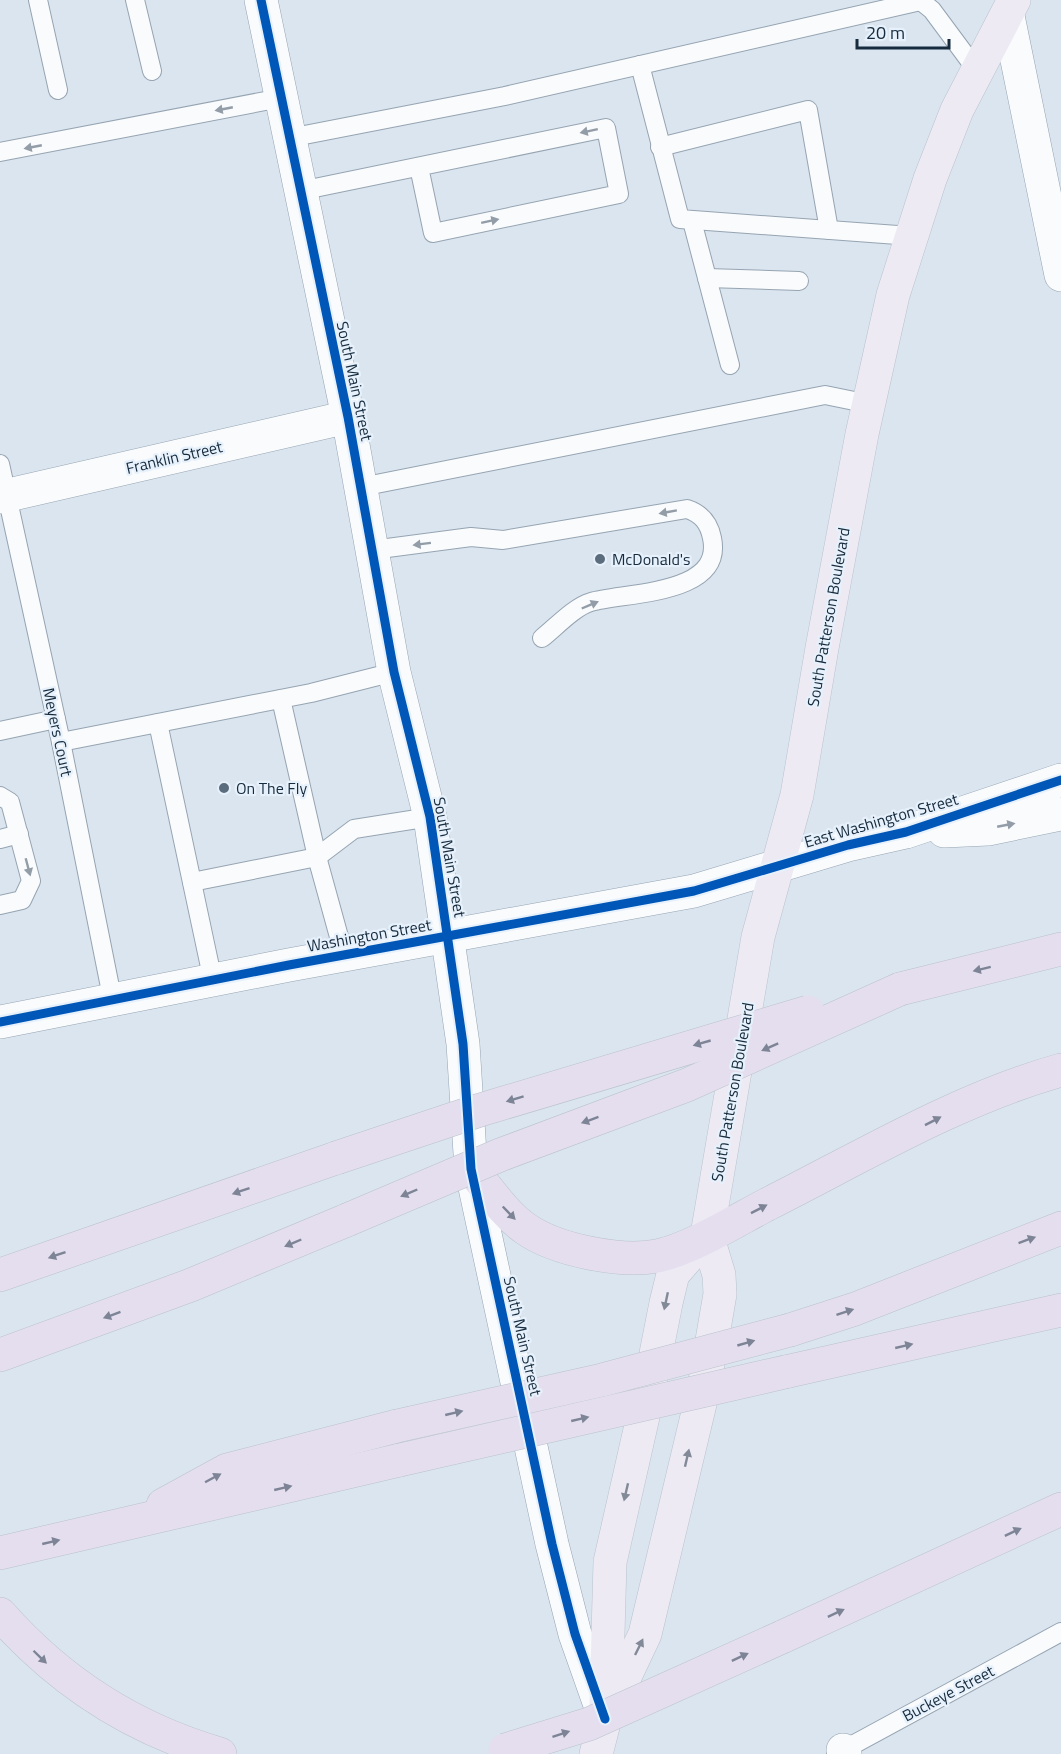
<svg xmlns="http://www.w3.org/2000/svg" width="1061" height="1754" font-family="'Titillium Web',sans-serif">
	<rect width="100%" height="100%" fill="#dae5f0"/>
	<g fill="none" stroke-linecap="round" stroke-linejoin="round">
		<!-- service casing -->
		<g stroke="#96a4b1" stroke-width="20">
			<g id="service">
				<polyline points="38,0 58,90"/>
				<polyline points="135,0 152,71"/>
				<polyline points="922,2 932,10 978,72"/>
				<polyline points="640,65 680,219 911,236"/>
				<polyline points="289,138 505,96 925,0"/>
				<polyline points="660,147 808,110 829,230"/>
				<polyline points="0,152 281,98"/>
				<polyline points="300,191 606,128 619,194 433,233 419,167"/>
				<polyline points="692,221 730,365"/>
				<polyline points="707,278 799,281"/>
				<polyline points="0,464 61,742 113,1002"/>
				<polyline points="361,487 825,395 869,404"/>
				<path d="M372 550 471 537 503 540 687 509C702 514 709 523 712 538 724 596 624 592 591 602 574 607 556 627 542 638"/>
				<polyline points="281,699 317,857 344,955"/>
				<polyline points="158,723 213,981"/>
				<polyline points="0,731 56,719"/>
				<polyline points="61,742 311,693 394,672"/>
				<polyline points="0,796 10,802 31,881 22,900 0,905"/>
				<polyline points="0,839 19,834"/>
				<polyline points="192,882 317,857 354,829 430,817"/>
				<polyline points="836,1754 1061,1632"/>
			</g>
		</g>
		<!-- minor casing -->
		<g stroke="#96a4b1" stroke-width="34">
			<g id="minor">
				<polyline points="0,497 348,417"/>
				<polyline points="843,1750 845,1754"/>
			</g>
		</g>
		<!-- tertiary casing -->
		<g stroke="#96a4b1" stroke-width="34">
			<g id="tertiary">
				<polyline points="261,0 348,417 394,672 430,817 463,1044 471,1169 552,1544 575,1634 605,1719"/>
				<polyline points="1008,16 1061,275"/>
				<polyline points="944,831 988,829 1061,814"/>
				<polyline points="0,1022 289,965 694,891 848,845 906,832 1061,780"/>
			</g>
		</g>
		<!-- primary casing -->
		<g stroke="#bac3cb" stroke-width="34">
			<g id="primary">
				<polyline points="606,1706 610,1562 647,1399 666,1303 673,1274 707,1235"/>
				<polyline points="596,1754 605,1719 645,1634 704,1387 720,1294 719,1275 707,1235 758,937 797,795 822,648 862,434 893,295 930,179 957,110 1014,0"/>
			</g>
		</g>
		<!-- motorway casing -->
		<g stroke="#bac3cb" stroke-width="34">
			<g id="motorway">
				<polyline points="900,989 1061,949"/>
				<path d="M471 1169C488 1188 504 1214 526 1229 556 1250 621 1263 657 1256 691 1249 737 1220 768 1204 863 1156 958 1099 1061 1070"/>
				<polyline points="0,1275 336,1158"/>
				<polyline points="790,1330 855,1309 1061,1228"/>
				<polyline points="0,1355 191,1285 347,1220"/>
				<polyline points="785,1372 1061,1310"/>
				<polyline points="163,1505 227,1470 397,1426"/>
				<polyline points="0,1553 400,1460"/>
				<path d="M0 1614C60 1682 133 1729 220 1754"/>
				<polyline points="782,1637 1061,1509"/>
			</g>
		</g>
		<!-- service -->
		<use href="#service" stroke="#f9fbfd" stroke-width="18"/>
		<!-- minor -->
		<use href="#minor" stroke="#f9fbfd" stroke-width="33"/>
		<!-- tertiary -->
		<use href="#tertiary" stroke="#f9fbfd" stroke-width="33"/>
		<!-- primary -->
		<use href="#primary" stroke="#edeaf4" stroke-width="33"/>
		<!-- motorway -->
		<use href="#motorway" stroke="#e4deee" stroke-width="33"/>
		<!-- motorway-bridge casing -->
		<g stroke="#bac3cb" stroke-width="34" stroke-linecap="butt">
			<g id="motorway-bridge">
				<polyline points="336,1158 480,1110 808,1012"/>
				<polyline points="347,1220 500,1155 687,1085 900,989"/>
				<polyline points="397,1426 602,1380 790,1330"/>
				<polyline points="400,1460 785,1372"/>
				<polyline points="505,1750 589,1724 782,1637"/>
			</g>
		</g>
		<!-- motorway-bridge -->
		<use href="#motorway-bridge" stroke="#e4deee" stroke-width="33"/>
		<!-- cycleway casing -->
		<g stroke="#e7f1fb" stroke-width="13">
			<g id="cycleway">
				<polyline points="261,0 348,417 394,672 430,817 463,1044 471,1169 552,1544 575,1634 605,1719"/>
				<polyline points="0,1022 289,965 694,891 848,845 906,832 1061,780"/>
			</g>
		</g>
		<!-- cycleway -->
		<use href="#cycleway" stroke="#0057b8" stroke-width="9"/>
	</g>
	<!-- one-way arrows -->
	<defs><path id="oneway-solid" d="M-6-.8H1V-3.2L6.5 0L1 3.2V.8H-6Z" transform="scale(1.5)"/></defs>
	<g fill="#939da7">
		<use href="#oneway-solid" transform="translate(224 109) rotate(169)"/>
		<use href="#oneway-solid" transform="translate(589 131) rotate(168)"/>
		<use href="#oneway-solid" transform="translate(33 147) rotate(169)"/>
		<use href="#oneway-solid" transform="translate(490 221) rotate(-12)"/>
		<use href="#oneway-solid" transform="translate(668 512) rotate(170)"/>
		<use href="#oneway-solid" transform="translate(422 544) rotate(173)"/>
		<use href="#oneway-solid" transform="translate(590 605) rotate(-23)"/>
		<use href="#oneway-solid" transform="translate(1006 825) rotate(-11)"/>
		<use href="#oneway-solid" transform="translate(28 867) rotate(75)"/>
	</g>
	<g fill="#7d8496">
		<use href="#oneway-solid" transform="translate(982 969) rotate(166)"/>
		<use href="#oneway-solid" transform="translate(702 1043) rotate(164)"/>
		<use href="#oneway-solid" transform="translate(770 1047) rotate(156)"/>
		<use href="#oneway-solid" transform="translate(515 1099) rotate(163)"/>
		<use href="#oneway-solid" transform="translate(590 1120) rotate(160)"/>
		<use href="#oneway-solid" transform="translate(933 1121) rotate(-27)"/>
		<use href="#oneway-solid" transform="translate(241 1191) rotate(161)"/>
		<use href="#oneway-solid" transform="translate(409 1193) rotate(157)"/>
		<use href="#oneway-solid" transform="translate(759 1209) rotate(-27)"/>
		<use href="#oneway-solid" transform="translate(509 1213) rotate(46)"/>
		<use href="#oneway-solid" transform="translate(1027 1240) rotate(-20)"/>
		<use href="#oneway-solid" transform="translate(293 1243) rotate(157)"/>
		<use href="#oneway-solid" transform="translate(57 1255) rotate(161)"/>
		<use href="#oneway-solid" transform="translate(845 1312) rotate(-18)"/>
		<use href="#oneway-solid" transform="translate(112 1315) rotate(160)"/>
		<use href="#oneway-solid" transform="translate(746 1343) rotate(-16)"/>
		<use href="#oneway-solid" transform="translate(904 1346) rotate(-13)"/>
		<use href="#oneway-solid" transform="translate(454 1413) rotate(-13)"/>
		<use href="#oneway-solid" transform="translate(580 1419) rotate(-13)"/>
		<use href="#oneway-solid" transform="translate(213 1478) rotate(-28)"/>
		<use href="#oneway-solid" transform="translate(283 1488) rotate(-13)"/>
		<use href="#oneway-solid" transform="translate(1013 1532) rotate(-25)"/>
		<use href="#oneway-solid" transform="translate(51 1542) rotate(-13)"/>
		<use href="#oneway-solid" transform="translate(836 1613) rotate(-25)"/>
		<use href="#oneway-solid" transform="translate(40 1657) rotate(44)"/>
		<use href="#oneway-solid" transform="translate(740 1657) rotate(-25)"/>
		<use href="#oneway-solid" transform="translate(561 1734) rotate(-18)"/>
	</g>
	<g fill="#828a98">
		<use href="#oneway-solid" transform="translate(666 1301) rotate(102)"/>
		<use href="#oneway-solid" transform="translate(687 1458) rotate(-77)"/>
		<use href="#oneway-solid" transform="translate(626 1492) rotate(103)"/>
		<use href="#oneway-solid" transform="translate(639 1647) rotate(-64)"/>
	</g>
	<!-- markers -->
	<g fill="#5b6c7c" stroke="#e7f1fb" stroke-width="2">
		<circle cx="600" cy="559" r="6"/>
		<circle cx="224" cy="788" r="6"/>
	</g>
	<g text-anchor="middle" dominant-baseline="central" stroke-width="4.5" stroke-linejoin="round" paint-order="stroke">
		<!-- street labels -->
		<g font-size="16" fill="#162b3d" stroke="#e7f1fb">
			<text transform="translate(355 381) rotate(78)">South Main Street</text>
			<text transform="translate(174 457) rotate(-13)">Franklin Street</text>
			<text transform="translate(828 617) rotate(-80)">South Patterson Boulevard</text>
			<text transform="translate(58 732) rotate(78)">Meyers Court</text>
			<text transform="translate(881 820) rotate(-16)">East Washington Street</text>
			<text transform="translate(450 857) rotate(80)">South Main Street</text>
			<text transform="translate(369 935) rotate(-10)">Washington Street</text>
			<text transform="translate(732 1092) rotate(-80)">South Patterson Boulevard</text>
			<text transform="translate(523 1336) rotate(77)">South Main Street</text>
			<text transform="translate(948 1693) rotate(-28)">Buckeye Street</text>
		</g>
		<!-- poi labels -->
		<g font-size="16" fill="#162b3d" stroke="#e7f1fb" text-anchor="start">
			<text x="612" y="559">McDonald's</text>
			<text x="236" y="788">On The Fly</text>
		</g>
	</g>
	<!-- scale -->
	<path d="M857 39v9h92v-9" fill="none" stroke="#162b3d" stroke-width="3"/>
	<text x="866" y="39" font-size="18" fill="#162b3d" stroke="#e7f1fb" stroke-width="4.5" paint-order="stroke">20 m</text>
</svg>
